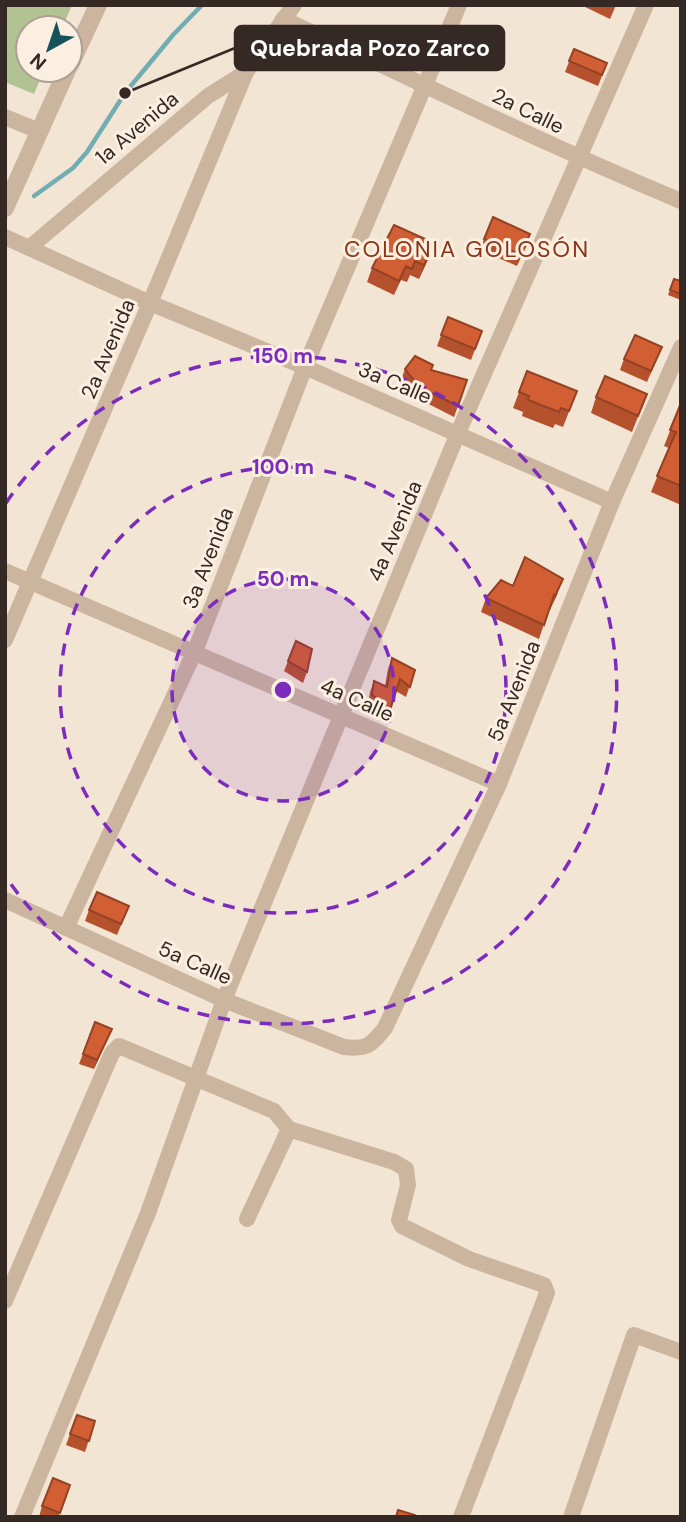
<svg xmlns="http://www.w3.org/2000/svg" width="686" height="1522" font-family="'DM Sans',sans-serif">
	<rect width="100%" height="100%" fill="#f3e5d4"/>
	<!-- green -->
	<polygon fill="#b1c293" points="5,5 72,5 62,28 28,28 28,70 44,70 34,94 5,82"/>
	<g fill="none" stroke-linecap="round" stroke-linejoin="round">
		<!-- stream -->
		<polyline stroke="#71adb2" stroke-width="4.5" points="34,196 73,168 87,152 125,93 173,35 202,5"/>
		<!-- minor -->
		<g stroke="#cbb59f" stroke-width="16">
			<path d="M283 19C416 80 546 145 681 201"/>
			<polyline points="5,117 39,131"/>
			<polyline points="5,237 150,303 305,367 612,502"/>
			<polyline points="29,248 208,96 246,72 294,5"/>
			<polyline points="5,571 499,784"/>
			<polyline points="5,640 150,303 246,72"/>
			<path d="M5 900 224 1000 344 1047C367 1050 371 1045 385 1028L499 784 612 502 681 347"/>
			<polyline points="66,928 195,651 305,367 459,5"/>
			<polyline points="247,1219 289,1129"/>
			<polyline points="5,1301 112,1053 119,1046 274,1111 289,1129 394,1162 406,1169 408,1185 399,1220 402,1226 469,1259 544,1285 547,1293 461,1517"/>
			<polyline points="22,1517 148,1213 224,1000 341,716 458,433 646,5"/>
			<polyline points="571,1517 634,1335 681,1352"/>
		</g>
		<!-- tertiary -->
		<g stroke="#cbb59f" stroke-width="18">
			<polyline points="70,65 98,5"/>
			<polyline points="5,208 67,70"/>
		</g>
	</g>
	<!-- wall -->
	<g fill="#b5512c">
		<polygon points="581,5 616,5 610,19"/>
		<polygon points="574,49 607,63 598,86 565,72"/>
		<polygon points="484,239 527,245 517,266 480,250"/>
		<polygon points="429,257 419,279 410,275 407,282 401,280 394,295 367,282 372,268"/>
		<polygon points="674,279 681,281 681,300 668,295"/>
		<polygon points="448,317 482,331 471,360 437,346"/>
		<polygon points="662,347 647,382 620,370 624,359"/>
		<polygon points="405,369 431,370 467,380 454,417 415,397 401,380"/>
		<polygon points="527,371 577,391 563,427 555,424 553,428 522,416 523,412 513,408"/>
		<polygon points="647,394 632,432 591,413 596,397"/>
		<polygon points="681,403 681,505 651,492 669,448 664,446"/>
		<polygon points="513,586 558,593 550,610 549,609 539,639 481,612 486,598"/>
		<polygon points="296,641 307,672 303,683 284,671"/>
		<polygon points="392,658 415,670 406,697 396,691 386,721 379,719 380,713 368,706 370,692 374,681 385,686 388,669"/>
		<polygon points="129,906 117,935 85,921 89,910"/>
		<polygon points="95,1022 108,1038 94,1069 79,1064"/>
		<polygon points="77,1415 95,1421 85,1452 66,1445"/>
		<polygon points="67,1496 58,1517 39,1517 42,1506"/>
	</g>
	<!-- shaded-wall -->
	<g fill="#934224">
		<polygon points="434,243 429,257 419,279 424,265"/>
		<polygon points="112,1029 108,1038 94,1069 97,1060"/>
	</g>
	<!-- building -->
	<g fill="#d25e33" stroke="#934224" stroke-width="2">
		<polygon points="574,49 607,63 602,75 569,61"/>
		<polygon points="493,217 530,234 521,255 484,239"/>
		<polygon points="394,225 434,243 424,265 415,261 412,269 406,266 399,281 372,268"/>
		<polygon points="674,279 681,281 681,294 670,290"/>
		<polygon points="448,317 482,331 475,349 441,335"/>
		<polygon points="635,335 662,347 651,371 624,359"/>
		<polygon points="415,356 433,365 431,370 467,380 458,406 419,387 405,369"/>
		<polygon points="527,371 577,391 569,411 561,408 559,412 528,400 529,396 519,392"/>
		<polygon points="605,376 647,394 638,416 596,397"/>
		<polygon points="681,403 681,486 657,476 676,432 670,430"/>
		<polygon points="525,557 563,579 555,596 554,595 544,625 486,598 501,580 513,586"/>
		<polygon points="296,641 312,649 307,672 288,661"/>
		<polygon points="392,658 415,670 410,687 400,679 390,710 383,708 384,702 372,695 374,681 387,687"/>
		<polygon points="97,892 129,906 121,924 89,910"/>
		<polygon points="95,1022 112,1029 97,1060 83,1054"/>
		<polygon points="77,1415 95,1421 89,1441 70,1434"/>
		<polygon points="53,1478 70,1485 60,1513 42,1506"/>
		<polygon points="398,1510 415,1515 414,1517 396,1517"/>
	</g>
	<!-- distance rings -->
	<circle cx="283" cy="690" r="111" fill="#7b2cbf" fill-opacity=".12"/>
	<g fill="none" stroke="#7b2cbf" stroke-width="3.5" stroke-dasharray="12 9">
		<circle cx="283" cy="690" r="111"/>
		<circle cx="283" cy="690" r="223"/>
		<path d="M6 503A334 334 0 1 1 6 877"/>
	</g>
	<g text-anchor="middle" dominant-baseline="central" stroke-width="6" stroke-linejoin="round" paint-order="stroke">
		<!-- street labels -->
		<g font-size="21" fill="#342924" stroke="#faefe0">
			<text transform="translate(528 111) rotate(26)">2a Calle</text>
			<text transform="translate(137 128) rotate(-40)">1a Avenida</text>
			<text transform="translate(108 349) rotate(-67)">2a Avenida</text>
			<text transform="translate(395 383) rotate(23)">3a Calle</text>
			<text transform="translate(395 531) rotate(-67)">4a Avenida</text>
			<text transform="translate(208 558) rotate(-69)">3a Avenida</text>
			<text transform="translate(514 691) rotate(-68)">5a Avenida</text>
			<text transform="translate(357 700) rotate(24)">4a Calle</text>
			<text transform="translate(195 963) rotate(24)">5a Calle</text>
		</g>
		<!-- neighbourhood labels -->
		<g font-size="23" letter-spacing="2" fill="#8a3516" stroke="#faefe0">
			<text x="467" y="249">COLONIA GOLOSÓN</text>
		</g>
	</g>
	<circle cx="283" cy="690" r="10" fill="#7b2cbf" stroke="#faefe0" stroke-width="3.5"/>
	<g font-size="21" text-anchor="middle" font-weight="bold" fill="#7b2cbf" stroke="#faefe0" stroke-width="6" stroke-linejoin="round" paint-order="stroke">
		<text x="283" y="363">150 m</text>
		<text x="283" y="474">100 m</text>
		<text x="283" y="586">50 m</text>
	</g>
	<!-- callouts -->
	<path fill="none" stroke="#342924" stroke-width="2.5" d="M125 93L235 48"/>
	<circle fill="#342924" stroke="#faefe0" stroke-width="2.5" cx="125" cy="93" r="7"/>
	<rect fill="#342924" stroke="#342924" stroke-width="2.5" x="235" y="26" width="269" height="44" rx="7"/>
	<g font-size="23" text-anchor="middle" font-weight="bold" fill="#fff">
		<text x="370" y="56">Quebrada Pozo Zarco</text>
	</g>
	<!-- border -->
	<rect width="686" height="1522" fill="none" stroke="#342924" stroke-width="14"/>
	<!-- north arrow -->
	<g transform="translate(49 49) rotate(220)"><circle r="33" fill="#faefe0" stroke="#aba095" stroke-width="2"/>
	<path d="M0-5L12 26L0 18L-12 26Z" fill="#165259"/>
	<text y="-10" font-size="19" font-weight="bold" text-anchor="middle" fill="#342924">N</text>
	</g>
</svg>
